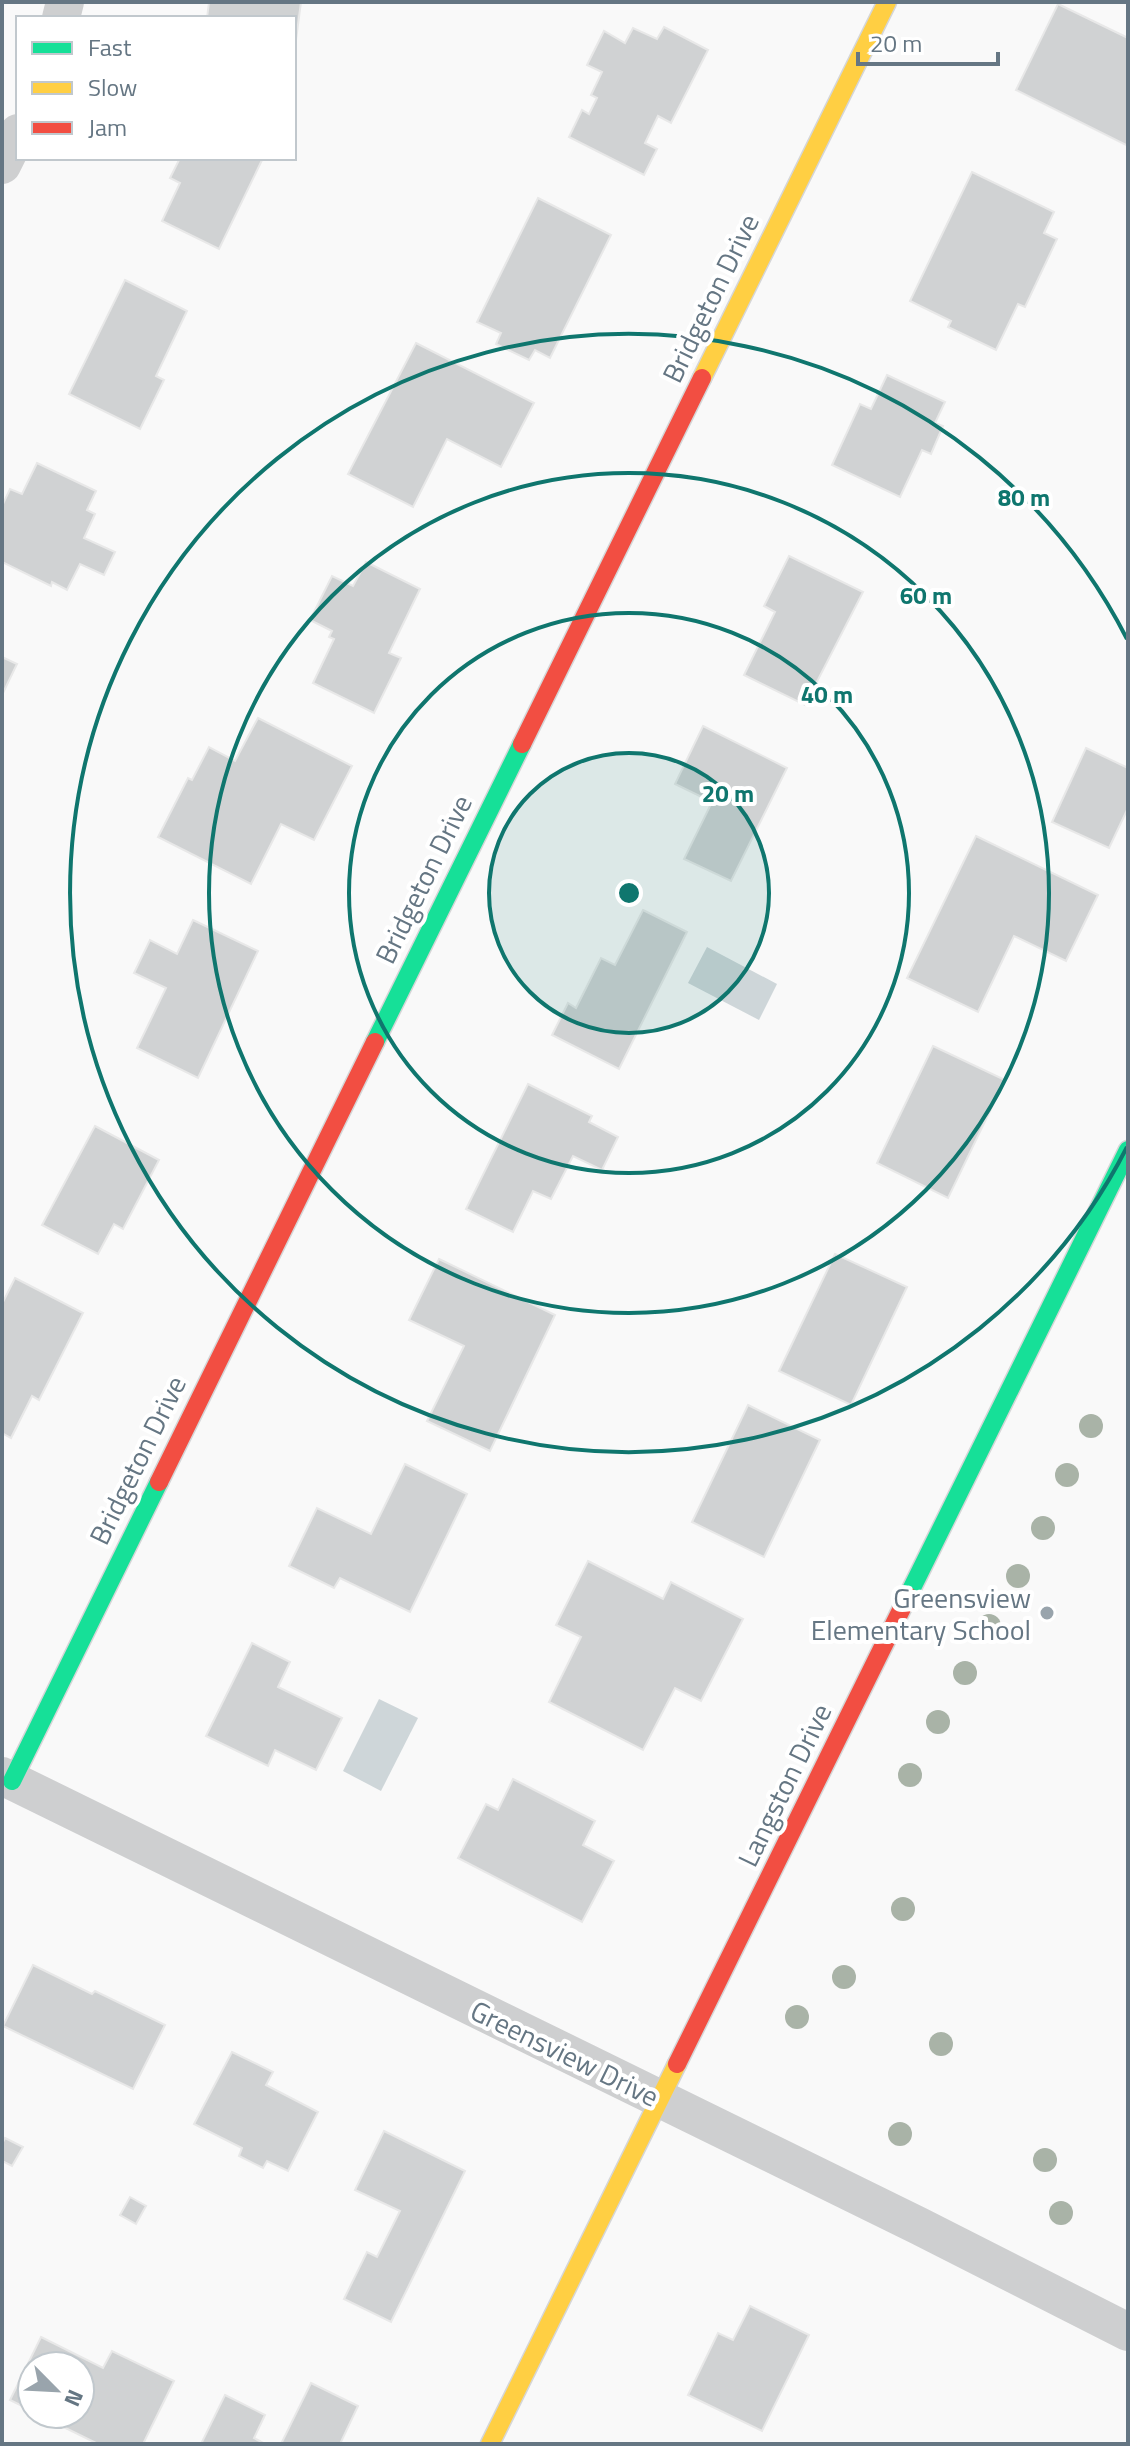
<svg xmlns="http://www.w3.org/2000/svg" width="1130" height="2446" font-family="'Titillium Web',sans-serif">
	<rect width="100%" height="100%" fill="#f9f9f9"/>
	<!-- water -->
	<g fill="#ced6d9">
		<polygon points="707,947 777,984 759,1020 688,983"/>
		<polygon points="379,1699 418,1718 381,1791 343,1771"/>
	</g>
	<!-- building -->
	<g fill="#d0d2d3" stroke="#e8e8e8" stroke-width="2">
		<polygon points="209,2 301,2 294,55 294,18 207,18"/>
		<polygon points="1058,4 1128,38 1128,146 1016,90"/>
		<polygon points="664,27 708,50 671,123 658,116 645,143 657,149 644,175 569,137 582,110 589,114 597,98 591,95 602,72 587,65 604,31 625,43 633,28 657,39"/>
		<polygon points="180,158 263,158 219,249 162,221 180,183 170,178"/>
		<polygon points="972,172 1054,212 1044,233 1057,239 1025,307 1018,304 996,350 948,327 951,321 910,301"/>
		<polygon points="538,198 611,235 550,358 535,350 529,360 496,344 501,333 477,322"/>
		<polygon points="125,280 187,311 156,376 164,380 140,429 69,394"/>
		<polygon points="416,343 534,403 501,467 447,439 413,507 348,474"/>
		<polygon points="887,375 945,402 935,423 943,426 931,454 922,450 900,497 832,465 860,404 871,409"/>
		<polygon points="37,463 96,491 87,510 95,514 84,538 115,552 104,575 80,564 67,590 52,582 51,586 2,562 2,506 10,489 22,494"/>
		<polygon points="789,556 863,592 805,705 744,675 775,612 764,606"/>
		<polygon points="366,562 420,589 389,653 401,658 374,713 313,683 334,639 329,637 332,631 310,620 332,576 353,586"/>
		<polygon points="2,657 17,664 2,695"/>
		<polygon points="258,718 352,766 314,840 281,824 251,884 158,837 188,778 192,780 209,747 235,761"/>
		<polygon points="703,726 787,768 731,881 684,859 712,802 675,784"/>
		<polygon points="1086,748 1128,768 1128,808 1109,848 1052,822"/>
		<polygon points="976,836 1098,895 1066,961 1014,936 978,1012 907,978"/>
		<polygon points="643,910 687,932 619,1069 552,1035 568,1003 576,1008 601,958 615,965"/>
		<polygon points="193,920 258,951 198,1078 137,1048 166,988 134,973 150,940 177,954"/>
		<polygon points="933,1046 1005,1080 948,1198 877,1163"/>
		<polygon points="528,1084 592,1116 589,1122 618,1137 602,1170 573,1156 551,1199 533,1191 513,1232 466,1209"/>
		<polygon points="95,1126 159,1160 123,1229 114,1224 98,1254 42,1225"/>
		<polygon points="835,1254 907,1287 851,1405 779,1371"/>
		<polygon points="439,1259 555,1315 490,1451 427,1421 464,1346 409,1320"/>
		<polygon points="15,1278 83,1313 39,1400 32,1396 11,1438 2,1433 2,1304"/>
		<polygon points="748,1405 820,1440 764,1557 692,1522"/>
		<polygon points="405,1464 467,1494 410,1612 340,1578 334,1588 289,1566 317,1508 371,1534"/>
		<polygon points="588,1561 663,1599 671,1582 743,1619 701,1701 675,1688 643,1750 549,1702 581,1637 556,1625"/>
		<polygon points="252,1643 290,1662 278,1687 342,1718 316,1770 275,1750 268,1766 206,1736"/>
		<polygon points="513,1779 595,1821 583,1845 614,1861 582,1922 458,1858 486,1804 498,1810"/>
		<polygon points="33,1965 92,1994 95,1991 165,2025 133,2089 3,2026"/>
		<polygon points="232,2052 273,2072 266,2085 318,2112 288,2171 267,2161 263,2168 239,2156 242,2148 194,2124"/>
		<polygon points="384,2131 465,2171 391,2322 344,2299 367,2252 377,2257 400,2211 355,2190"/>
		<polygon points="5,2138 23,2147 12,2166 2,2161 2,2144"/>
		<polygon points="130,2197 146,2206 136,2224 120,2215"/>
		<polygon points="750,2306 809,2335 762,2431 688,2395 718,2333 733,2340"/>
		<polygon points="41,2337 103,2368 112,2351 174,2381 143,2444 98,2444 37,2414 80,2414 80,2366 32,2366 32,2411 10,2400"/>
		<polygon points="311,2383 358,2406 340,2444 281,2444"/>
		<polygon points="225,2395 265,2415 254,2438 265,2444 201,2444"/>
	</g>
	<g fill="none" stroke-linecap="round" stroke-linejoin="round">
		<!-- fast casing -->
		<g stroke="#d5d6d7" stroke-width="21">
			<g id="fast">
				<polyline points="375,1042 522,744"/>
				<polyline points="908,1596 1128,1150"/>
				<polyline points="12,1781 159,1482"/>
			</g>
		</g>
		<!-- slow casing -->
		<g stroke="#d5d6d7" stroke-width="21">
			<g id="slow">
				<polyline points="702,378 887,2"/>
				<polyline points="490,2444 677,2064"/>
			</g>
		</g>
		<!-- jam casing -->
		<g stroke="#d5d6d7" stroke-width="21">
			<g id="jam">
				<polyline points="522,744 702,378"/>
				<polyline points="159,1482 375,1042"/>
				<polyline points="677,2064 908,1596"/>
			</g>
		</g>
		<!-- street -->
		<g stroke="#cecfd0" stroke-width="38">
			<polyline points="61,18 65,2"/>
			<polyline points="2,165 18,133"/>
			<polyline points="2,1776 919,2226 1128,2332"/>
		</g>
		<!-- fast -->
		<use href="#fast" stroke="#16e098" stroke-width="18"/>
		<!-- slow -->
		<use href="#slow" stroke="#ffcf43" stroke-width="18"/>
		<!-- jam -->
		<use href="#jam" stroke="#f24e42" stroke-width="18"/>
	</g>
	<!-- trees -->
	<g fill="#a9b3a7">
		<circle cx="1091" cy="1426" r="12"/>
		<circle cx="1067" cy="1475" r="12"/>
		<circle cx="1043" cy="1528" r="12"/>
		<circle cx="1018" cy="1576" r="12"/>
		<circle cx="989" cy="1626" r="12"/>
		<circle cx="965" cy="1673" r="12"/>
		<circle cx="938" cy="1722" r="12"/>
		<circle cx="910" cy="1775" r="12"/>
		<circle cx="903" cy="1909" r="12"/>
		<circle cx="844" cy="1977" r="12"/>
		<circle cx="797" cy="2017" r="12"/>
		<circle cx="941" cy="2044" r="12"/>
		<circle cx="900" cy="2134" r="12"/>
		<circle cx="1045" cy="2160" r="12"/>
		<circle cx="1061" cy="2213" r="12"/>
	</g>
	<!-- distance rings -->
	<circle cx="629" cy="893" r="140" fill="#0f766e" fill-opacity=".12"/>
	<g fill="none" stroke="#0f766e" stroke-width="4">
		<circle cx="629" cy="893" r="140"/>
		<circle cx="629" cy="893" r="280"/>
		<circle cx="629" cy="893" r="420"/>
		<path d="M1127 1147A559 559 0 1 1 1127 639"/>
	</g>
	<!-- markers -->
	<circle fill="#99a4ac" stroke="#fff" stroke-width="3" cx="1047" cy="1613" r="8"/>
	<g text-anchor="middle" dominant-baseline="central" stroke-width="8" stroke-linejoin="round" paint-order="stroke">
		<!-- street labels -->
		<g font-size="28" fill="#657683" stroke="#fff">
			<text transform="translate(710 298) rotate(-64)">Bridgeton Drive</text>
			<text transform="translate(423 879) rotate(-64)">Bridgeton Drive</text>
			<text transform="translate(137 1460) rotate(-64)">Bridgeton Drive</text>
			<text transform="translate(784 1785) rotate(-64)">Langston Drive</text>
			<text transform="translate(565 2053) rotate(26)">Greensview Drive</text>
		</g>
		<!-- poi labels -->
		<g font-size="28" fill="#657683" stroke="#fff" text-anchor="end">
			<text x="1031" y="1597">Greensview<tspan x="1031" dy="32">Elementary School</tspan></text>
		</g>
	</g>
	<circle cx="629" cy="893" r="12" fill="#0f766e" stroke="#fff" stroke-width="4"/>
	<g font-size="24" text-anchor="middle" font-weight="bold" fill="#0f766e" stroke="#fff" stroke-width="8" stroke-linejoin="round" paint-order="stroke">
		<text x="1024" y="506">80 m</text>
		<text x="926" y="604">60 m</text>
		<text x="827" y="703">40 m</text>
		<text x="728" y="802">20 m</text>
	</g>
	<!-- border -->
	<rect width="1130" height="2446" fill="none" stroke="#657683" stroke-width="8"/>
	<!-- legend -->
	<rect x="16" y="16" width="280" height="144" fill="#ffffff" stroke="#c1c8cd" stroke-width="2"/>
	<rect x="32" y="42" width="40" height="12" fill="#16e098" stroke="#c1c8cd" stroke-width="2"/>
	<text x="88" y="56" font-size="24" fill="#657683">Fast</text>
	<rect x="32" y="82" width="40" height="12" fill="#ffcf43" stroke="#c1c8cd" stroke-width="2"/>
	<text x="88" y="96" font-size="24" fill="#657683">Slow</text>
	<rect x="32" y="122" width="40" height="12" fill="#f24e42" stroke="#c1c8cd" stroke-width="2"/>
	<text x="88" y="136" font-size="24" fill="#657683">Jam</text>
	<!-- north arrow -->
	<g transform="translate(56 2390) rotate(114)"><circle r="38" fill="#ffffff" stroke="#c1c8cd" stroke-width="2"/>
	<path d="M0-6L14 30L0 20L-14 30Z" fill="#99a4ac"/>
	<text y="-12" font-size="22" font-weight="bold" text-anchor="middle" fill="#657683">N</text>
	</g>
	<!-- scale -->
	<path d="M858 52v12h140v-12" fill="none" stroke="#657683" stroke-width="4"/>
	<text x="870" y="52" font-size="24" fill="#657683" stroke="#ffffff" stroke-width="6" paint-order="stroke">20 m</text>
</svg>
